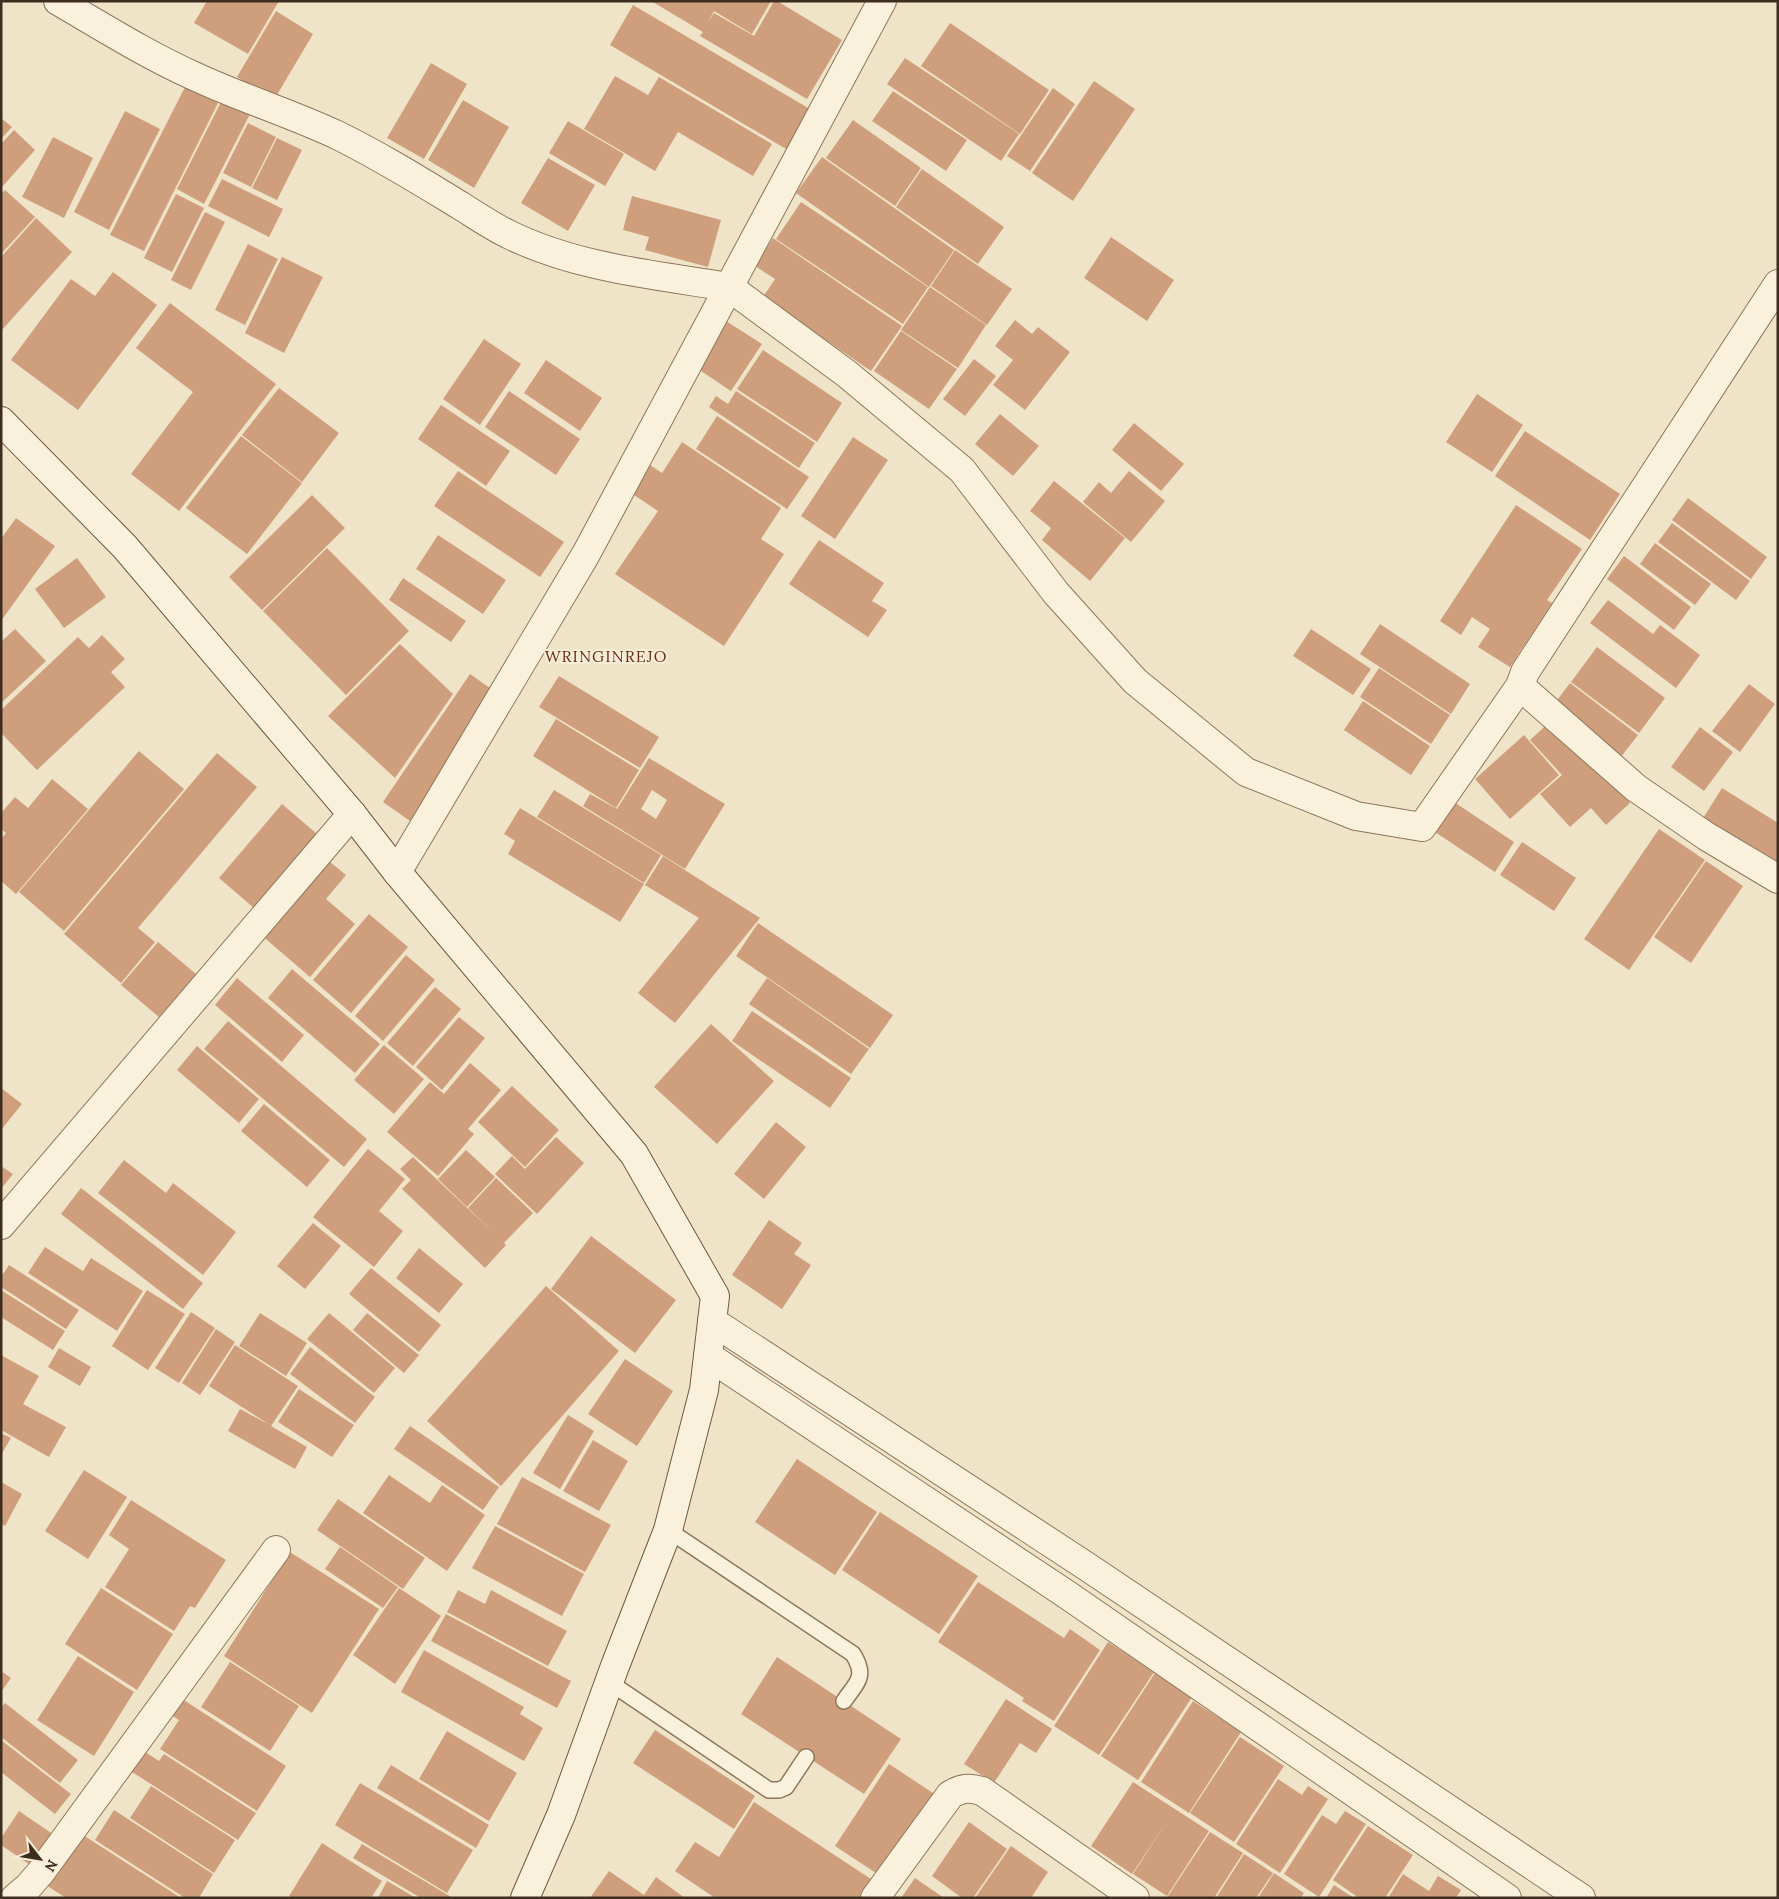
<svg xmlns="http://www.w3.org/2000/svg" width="1779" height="1899" font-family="Lora,serif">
	<rect width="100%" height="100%" fill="#f0e4c8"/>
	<!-- building -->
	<g fill="#cf9f7d" fill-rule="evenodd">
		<polygon points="207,1 279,1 248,54 194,23"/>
		<polygon points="651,1 771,1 752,34 714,11 708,22 714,13 754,36 774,1 777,1 842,40 807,99 700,36 703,32"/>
		<polygon points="633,5 815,112 791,152 610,45"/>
		<polygon points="276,11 313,34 274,100 237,77"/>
		<polygon points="950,23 1049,90 1020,134 921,66"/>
		<polygon points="905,58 1019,134 1001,161 887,84"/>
		<polygon points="431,63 467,84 424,159 387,138"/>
		<polygon points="615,76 648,95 659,77 772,144 753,176 678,132 655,171 584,129"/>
		<polygon points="1094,81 1135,109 1073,201 1032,173"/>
		<polygon points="185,87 218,103 144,251 110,235"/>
		<polygon points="1053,88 1075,104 1030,171 1007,156"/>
		<polygon points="893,91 967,140 946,171 872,121"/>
		<polygon points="222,100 250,114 204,204 177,189"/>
		<polygon points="463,100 509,127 474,188 428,160"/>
		<polygon points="125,111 160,129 109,230 74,212"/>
		<polygon points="1,118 12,127 1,139"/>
		<polygon points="853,120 921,168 895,206 826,158"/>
		<polygon points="568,121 624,154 605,186 549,153"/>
		<polygon points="248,123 276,137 251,187 223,173"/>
		<polygon points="14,130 35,150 1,188 1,144"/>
		<polygon points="53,137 93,158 64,218 22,197"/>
		<polygon points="277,138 302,150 277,200 252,188"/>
		<polygon points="822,157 954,250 929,287 796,193"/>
		<polygon points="548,158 595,185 568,231 521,203"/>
		<polygon points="922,169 1004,227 978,264 896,207"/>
		<polygon points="222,179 283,209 269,237 208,206"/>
		<polygon points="5,190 35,217 1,254 1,194"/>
		<polygon points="176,194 204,208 172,272 144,258"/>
		<polygon points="632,196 721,220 708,267 645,250 649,237 623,230"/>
		<polygon points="801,202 928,287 903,324 776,239"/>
		<polygon points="205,212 225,222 191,290 171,280"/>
		<polygon points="36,218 72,252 1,331 1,257"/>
		<polygon points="1111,237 1174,280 1147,321 1084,278"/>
		<polygon points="773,238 902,326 871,371 763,297 775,279 755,266"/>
		<polygon points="248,244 278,259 245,325 215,310"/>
		<polygon points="955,250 1012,289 987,325 931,286"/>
		<polygon points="282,257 323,277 284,353 245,333"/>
		<polygon points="113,272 157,305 78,410 11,360 71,279 95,296"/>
		<polygon points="930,287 986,325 958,368 901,330"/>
		<polygon points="170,303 276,384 179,511 131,474 193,392 136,348"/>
		<polygon points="1015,320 1032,334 1038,327 1070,352 1025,410 993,385 1013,360 995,346"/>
		<polygon points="726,321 762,344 731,391 695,367"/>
		<polygon points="901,331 957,369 929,409 874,371"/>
		<polygon points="484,339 521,364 480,425 443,399"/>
		<polygon points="763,350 842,403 817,442 737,389"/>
		<polygon points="974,359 996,376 965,416 943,399"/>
		<polygon points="546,360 602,398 580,431 524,393"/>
		<polygon points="279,388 339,433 302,482 242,435"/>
		<polygon points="509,391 580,439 556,475 485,427"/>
		<polygon points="736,391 815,443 799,468 709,407 716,396 728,404"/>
		<polygon points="1477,394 1523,425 1492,472 1446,442"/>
		<polygon points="441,405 510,451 486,486 418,439"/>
		<polygon points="1000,414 1039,446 1013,476 975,444"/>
		<polygon points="717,416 809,477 787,509 696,449"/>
		<polygon points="1134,423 1184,464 1161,491 1112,450"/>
		<polygon points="1525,431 1620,494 1590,540 1495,476"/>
		<polygon points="241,436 302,483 247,554 186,508"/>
		<polygon points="853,437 888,460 835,539 801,516"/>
		<polygon points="682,442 781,508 761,539 784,554 724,646 615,574 658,511 631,493 650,465 662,473"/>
		<polygon points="458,471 564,542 540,577 434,506"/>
		<polygon points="1129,471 1165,501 1131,542 1083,502 1099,482 1111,493"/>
		<polygon points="1054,481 1125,538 1090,581 1042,540 1051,528 1030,511"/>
		<polygon points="312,495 345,528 262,610 229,577"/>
		<polygon points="1688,498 1767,557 1751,579 1672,520"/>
		<polygon points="1516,505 1582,549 1547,600 1552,603 1510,667 1478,647 1490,629 1472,617 1461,635 1440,621"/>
		<polygon points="16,518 55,546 1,621 1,539"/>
		<polygon points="1672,523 1750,581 1736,600 1658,542"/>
		<polygon points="438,535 506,580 483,614 416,569"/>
		<polygon points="819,540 884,583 872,601 887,610 868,637 789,584"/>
		<polygon points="1655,543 1711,584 1695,605 1640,564"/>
		<polygon points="327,548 409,631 346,695 263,611"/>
		<polygon points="1624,556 1691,607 1674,630 1607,579"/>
		<polygon points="77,558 106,597 64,628 35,589"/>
		<polygon points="403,578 466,621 451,642 389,600"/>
		<polygon points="1608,600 1653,634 1660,625 1700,655 1676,688 1590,623"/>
		<polygon points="1380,624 1470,684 1451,714 1360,654"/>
		<polygon points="15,629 46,661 1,703 1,642"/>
		<polygon points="1311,629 1371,669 1353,695 1293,656"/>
		<polygon points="102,635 125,659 111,672 125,687 37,770 1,733 1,710 78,637 89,648"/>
		<polygon points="400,644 453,694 395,778 328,716"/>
		<polygon points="1597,647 1665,698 1639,733 1571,682"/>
		<polygon points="1379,668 1450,715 1431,744 1360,697"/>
		<polygon points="470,674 497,693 410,821 383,802"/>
		<polygon points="559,676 659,737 640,768 539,707"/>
		<polygon points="1570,683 1638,735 1620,758 1552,707"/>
		<polygon points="1749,684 1775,704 1740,752 1712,731"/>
		<polygon points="1363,701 1430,746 1411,775 1344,730"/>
		<polygon points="1554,718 1630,803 1606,825 1591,808 1570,827 1540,794 1562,775 1530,740"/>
		<polygon points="556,719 639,770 616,808 533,756"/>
		<polygon points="1700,727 1733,752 1704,791 1671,767"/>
		<polygon points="1524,735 1559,775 1510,819 1475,779"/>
		<polygon points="139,751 184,789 64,931 19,892"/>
		<polygon points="217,753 257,787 138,928 155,942 121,983 64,934"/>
		<path d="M649 758 725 804 685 869 583 806 590 794 617 809ZM652 790 667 800 656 819 641 809Z"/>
		<polygon points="52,779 88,809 16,894 1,881 1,839 6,833 1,829 1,813 15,797 28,808"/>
		<polygon points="1722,788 1778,823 1778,860 1773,868 1700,823"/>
		<polygon points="554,790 661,855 644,883 537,817"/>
		<polygon points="1448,798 1514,842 1495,872 1429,828"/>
		<polygon points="282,804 317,834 254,908 219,878"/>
		<polygon points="520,808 644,884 620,922 508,854 515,841 504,834"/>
		<polygon points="1659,829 1705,860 1629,970 1584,939"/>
		<polygon points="1522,842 1576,878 1554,911 1500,875"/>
		<polygon points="663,856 760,918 675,1023 638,993 699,918 645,885"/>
		<polygon points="324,857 346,875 326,899 355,924 310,977 260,934"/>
		<polygon points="1706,861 1743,886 1691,963 1654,937"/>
		<polygon points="369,914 408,947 351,1013 313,980"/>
		<polygon points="758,923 893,1015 870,1048 736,956"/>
		<polygon points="158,942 196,974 159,1017 121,985"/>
		<polygon points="406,955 435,980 383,1041 355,1016"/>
		<polygon points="292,969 380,1044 355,1073 268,998"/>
		<polygon points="237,978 304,1035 282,1062 215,1005"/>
		<polygon points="767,978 869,1049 851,1074 749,1004"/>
		<polygon points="435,987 461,1009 413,1066 387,1043"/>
		<polygon points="752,1011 851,1078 830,1108 732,1041"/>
		<polygon points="459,1017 485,1038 442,1090 416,1067"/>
		<polygon points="228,1021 367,1139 344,1167 204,1049"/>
		<polygon points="711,1024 774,1081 717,1144 654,1087"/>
		<polygon points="384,1045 424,1079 394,1114 354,1080"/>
		<polygon points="197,1046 259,1099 239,1123 177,1070"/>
		<polygon points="470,1063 501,1090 468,1129 474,1134 438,1176 387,1132 430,1082 444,1094"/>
		<polygon points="512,1086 559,1130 525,1167 478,1122"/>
		<polygon points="1,1088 22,1104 1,1130"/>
		<polygon points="264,1104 330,1160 307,1187 241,1131"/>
		<polygon points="776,1122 806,1147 764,1199 734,1174"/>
		<polygon points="556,1137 584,1163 537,1214 495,1174 512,1156 525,1169"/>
		<polygon points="368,1149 405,1179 379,1211 403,1231 374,1267 313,1217"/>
		<polygon points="466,1150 495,1177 467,1207 438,1179"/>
		<polygon points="413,1157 496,1235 468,1208 496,1178 533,1213 504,1243 506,1245 485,1268 402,1189 411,1180 400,1169"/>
		<polygon points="124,1160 166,1193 173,1183 236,1232 203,1275 98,1193"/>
		<polygon points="1,1166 13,1174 1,1189"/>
		<polygon points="81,1188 203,1283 183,1309 61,1214"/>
		<polygon points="769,1220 802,1243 794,1254 811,1265 782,1309 732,1275"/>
		<polygon points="313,1223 341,1246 305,1289 277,1266"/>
		<polygon points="591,1236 676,1300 635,1353 551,1289"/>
		<polygon points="45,1247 83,1271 91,1258 143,1291 117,1331 28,1273"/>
		<polygon points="419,1248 463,1284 439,1313 396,1278"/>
		<polygon points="9,1265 79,1310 66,1329 1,1287 1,1277"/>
		<polygon points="371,1268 441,1325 419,1352 349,1294"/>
		<polygon points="546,1286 619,1351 501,1486 427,1421"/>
		<polygon points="1,1290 65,1331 53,1350 1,1317"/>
		<polygon points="147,1290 185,1314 148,1370 112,1346"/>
		<polygon points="191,1312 215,1328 179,1383 155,1368"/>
		<polygon points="260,1313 307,1343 286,1376 239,1346"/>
		<polygon points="329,1313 395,1368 374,1393 307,1339"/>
		<polygon points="367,1313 419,1355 404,1373 353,1330"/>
		<polygon points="216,1329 235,1342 200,1395 182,1383"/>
		<polygon points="235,1345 298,1386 271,1426 307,1447 295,1469 228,1431 240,1409 270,1425 209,1386"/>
		<polygon points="310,1347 375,1397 355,1423 290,1374"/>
		<polygon points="59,1348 91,1367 80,1386 48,1367"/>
		<polygon points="1,1355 39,1376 23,1404 66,1427 49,1457 1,1430"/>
		<polygon points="625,1359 673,1391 637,1446 588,1414"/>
		<polygon points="299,1389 354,1425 332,1457 278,1422"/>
		<polygon points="568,1415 594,1431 560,1489 533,1473"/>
		<polygon points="410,1426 499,1487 483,1510 394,1449"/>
		<polygon points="1,1433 11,1438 1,1455"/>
		<polygon points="593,1440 628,1461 599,1511 563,1491"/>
		<polygon points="797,1459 877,1512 835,1575 755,1522"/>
		<polygon points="84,1470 127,1497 88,1559 45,1531"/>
		<polygon points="389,1475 430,1503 442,1485 485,1515 447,1571 363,1513"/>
		<polygon points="522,1477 611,1525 585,1572 497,1524"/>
		<polygon points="1,1482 22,1494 5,1526 1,1524"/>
		<polygon points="338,1499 425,1558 403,1589 317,1530"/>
		<polygon points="131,1500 226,1560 195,1608 190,1606 174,1631 105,1587 129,1549 109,1535"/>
		<polygon points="880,1512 978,1576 939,1634 842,1570"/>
		<polygon points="495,1526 584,1574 562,1616 472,1568"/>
		<polygon points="340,1547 398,1587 383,1608 325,1569"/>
		<polygon points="290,1552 379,1609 312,1713 224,1656"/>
		<polygon points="978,1582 1064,1638 1070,1629 1100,1650 1054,1721 1022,1701 1024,1698 938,1642"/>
		<polygon points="101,1588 173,1634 137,1690 65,1644"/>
		<polygon points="399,1588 441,1616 395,1684 353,1655"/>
		<polygon points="458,1590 485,1604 491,1590 567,1631 548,1666 447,1612"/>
		<polygon points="446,1614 571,1681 557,1708 431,1641"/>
		<polygon points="1108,1642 1154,1672 1099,1755 1054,1726"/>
		<polygon points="424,1650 524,1707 520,1714 543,1728 524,1761 401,1692"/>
		<polygon points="78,1656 134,1692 94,1756 37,1720"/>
		<polygon points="777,1657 901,1739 864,1794 741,1714"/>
		<polygon points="230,1662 299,1706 270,1751 201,1707"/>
		<polygon points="1,1671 11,1678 1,1692"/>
		<polygon points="1155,1673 1192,1697 1138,1780 1101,1756"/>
		<polygon points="179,1697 286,1766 257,1811 160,1749 179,1720 168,1713"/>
		<polygon points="1006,1699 1052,1729 1036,1753 1020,1743 994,1783 964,1764"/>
		<polygon points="1193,1701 1241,1732 1189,1813 1141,1782"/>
		<polygon points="5,1703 78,1760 60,1783 1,1737 1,1708"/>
		<polygon points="655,1730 755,1796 734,1829 633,1763"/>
		<polygon points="447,1731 517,1773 489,1821 419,1779"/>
		<polygon points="1240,1737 1284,1766 1234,1842 1190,1813"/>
		<polygon points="1,1740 71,1794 55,1814 1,1772"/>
		<polygon points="142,1750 159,1761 164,1754 256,1813 238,1840 129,1770"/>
		<polygon points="889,1764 936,1795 882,1877 835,1846"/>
		<polygon points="391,1765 489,1825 476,1848 377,1788"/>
		<polygon points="1278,1779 1302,1795 1308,1786 1328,1799 1280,1873 1236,1844"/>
		<polygon points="1133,1782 1209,1831 1167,1896 1133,1874 1166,1823 1132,1874 1091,1846"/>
		<polygon points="360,1783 473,1850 447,1893 335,1825"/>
		<polygon points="151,1786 235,1840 214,1873 130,1818"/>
		<polygon points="754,1802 874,1881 863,1898 715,1898 675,1871 695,1842 719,1857"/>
		<polygon points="114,1810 213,1874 199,1898 185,1898 95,1840"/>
		<polygon points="19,1811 57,1837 36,1869 1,1845 1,1838"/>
		<polygon points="1345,1811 1366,1824 1319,1897 1284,1874 1322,1815 1336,1824"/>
		<polygon points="969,1822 1007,1849 973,1898 962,1898 932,1876"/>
		<polygon points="1368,1826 1413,1855 1385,1898 1359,1898 1333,1880"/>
		<polygon points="1210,1832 1243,1853 1214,1898 1170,1898 1168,1896"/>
		<polygon points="80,1833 181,1898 66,1898 46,1885"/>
		<polygon points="322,1843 382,1881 371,1898 292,1898 289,1896"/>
		<polygon points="362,1844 453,1898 421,1898 353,1858"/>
		<polygon points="1011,1846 1048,1872 1031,1898 975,1898"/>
		<polygon points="1244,1854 1273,1873 1256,1898 1216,1898"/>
		<polygon points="609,1871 644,1895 656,1877 685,1898 590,1898"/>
		<polygon points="1274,1873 1304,1893 1301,1898 1258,1898"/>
		<polygon points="1403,1874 1429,1891 1438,1876 1461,1890 1456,1898 1388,1898"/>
		<polygon points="915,1878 944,1898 901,1898"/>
		<polygon points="387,1881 416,1898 378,1898"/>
		<polygon points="1334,1885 1354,1898 1326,1898"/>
	</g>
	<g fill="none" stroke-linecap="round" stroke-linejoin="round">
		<!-- lane casing -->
		<g stroke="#8d765c" stroke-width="18">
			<g id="lane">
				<path d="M668 1530 853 1654C867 1677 857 1682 844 1701"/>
				<polyline points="609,1682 769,1790 779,1790 786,1787 806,1757"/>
			</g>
		</g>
		<!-- street casing -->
		<g stroke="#8d765c" stroke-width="30">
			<g id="street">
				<path d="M58 1C103 27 147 55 194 76 241 98 290 113 337 135 380 156 420 181 461 206 477 216 493 227 510 235 578 268 655 275 729 287L882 1"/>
				<polyline points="1520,686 1525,672 1778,284"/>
				<polyline points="397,872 586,554 729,287 847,374 962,470 1056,593 1135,681 1246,772 1356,816 1422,827 1520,686 1636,788 1706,836 1778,879"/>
				<polyline points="1,1225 352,814"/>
				<polyline points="712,1321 1086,1566 1581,1898"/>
				<polyline points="708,1356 1066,1594 1507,1898"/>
				<polyline points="15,1898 28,1887 41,1872 276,1550"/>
				<path d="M875 1898 950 1795C961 1788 969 1787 982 1791L1135 1898"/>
			</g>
		</g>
		<!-- secondary casing -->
		<g stroke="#6f573f" stroke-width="30">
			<polyline id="secondary" points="1,421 125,547 352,814 397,872 634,1154 715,1296 704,1390 668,1530 615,1666 561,1815 525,1898"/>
		</g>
		<!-- lane -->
		<use href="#lane" stroke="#faf1dc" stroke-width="15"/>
		<!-- street -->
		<use href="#street" stroke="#faf1dc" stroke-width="28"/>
		<!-- secondary -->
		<use href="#secondary" stroke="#faf1dc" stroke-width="28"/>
	</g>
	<g text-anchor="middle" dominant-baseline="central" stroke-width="4" stroke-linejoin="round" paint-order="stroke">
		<!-- quarter labels -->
		<g font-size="16" letter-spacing="1" fill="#6b2e1e" stroke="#f7eed8">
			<text x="606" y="656">WRINGINREJO</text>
		</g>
	</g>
	<!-- border -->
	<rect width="1779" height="1899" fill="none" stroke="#3d2e20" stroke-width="5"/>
	<!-- north arrow -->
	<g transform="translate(40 1859) rotate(121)" stroke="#f7eed8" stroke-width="4" paint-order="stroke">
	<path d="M0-4L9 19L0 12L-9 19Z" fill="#3d2e20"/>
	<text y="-8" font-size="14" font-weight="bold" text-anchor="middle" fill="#3d2e20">N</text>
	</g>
</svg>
